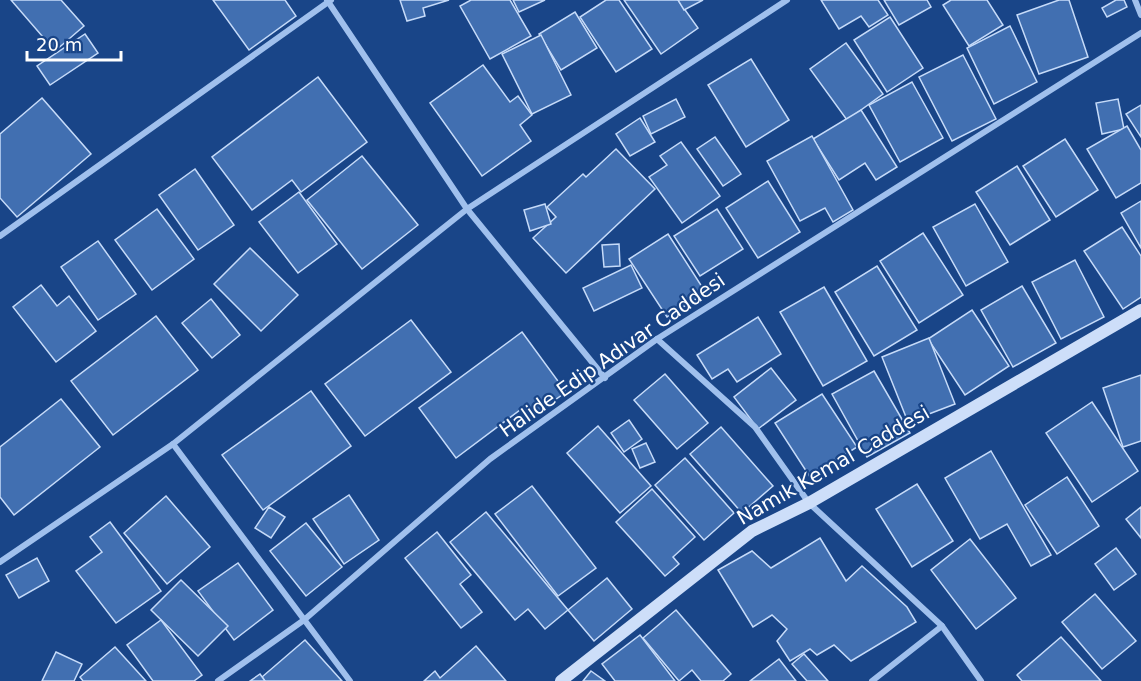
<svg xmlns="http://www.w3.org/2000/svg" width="1141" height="681" font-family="'DejaVu Sans',sans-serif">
	<rect width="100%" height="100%" fill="#194588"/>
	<!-- building -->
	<g fill="#416fb1" stroke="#c6dbf9" stroke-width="1.5">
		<polygon points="11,0 61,0 84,26 55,51"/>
		<polygon points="213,0 285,0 296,16 249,50"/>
		<polygon points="400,0 449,0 423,8 425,16 407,21"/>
		<polygon points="471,0 510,0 531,36 490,59 460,6"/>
		<polygon points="513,0 545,0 519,12"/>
		<polygon points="606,0 619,0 652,49 616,72 580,17"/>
		<polygon points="624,0 678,0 698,28 661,54"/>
		<polygon points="678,0 703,0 684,10"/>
		<polygon points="821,0 878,0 888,15 869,27 861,16 839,29"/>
		<polygon points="884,0 927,0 931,7 899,25"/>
		<polygon points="951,0 987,0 1003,25 969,46 943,5"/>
		<polygon points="1059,0 1069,0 1088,57 1039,74 1017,15"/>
		<polygon points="1116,0 1124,0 1127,7 1107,17 1102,8"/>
		<polygon points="575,12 597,48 561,70 539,34"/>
		<polygon points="890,17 923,68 887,92 854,40"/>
		<polygon points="1010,26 1037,82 994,104 967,48"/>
		<polygon points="85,34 98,53 50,85 37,66"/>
		<polygon points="541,35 571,95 532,114 502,54"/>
		<polygon points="846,43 883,94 847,120 810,69"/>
		<polygon points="963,55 996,119 952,141 919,77"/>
		<polygon points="751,59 789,120 746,147 708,85"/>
		<polygon points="483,65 510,102 518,96 532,115 520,125 531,141 482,176 430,103"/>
		<polygon points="318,77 367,142 301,192 292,180 252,210 212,157"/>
		<polygon points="912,82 943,138 900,162 869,105"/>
		<polygon points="42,98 91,154 17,217 0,198 0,134"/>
		<polygon points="676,99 685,117 651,134 643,116"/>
		<polygon points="1118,99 1124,129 1102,134 1096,103"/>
		<polygon points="1141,105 1141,137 1126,114"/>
		<polygon points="861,110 897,167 876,180 865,163 839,180 813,139"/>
		<polygon points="640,118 655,142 630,156 616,134"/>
		<polygon points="1127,126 1141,150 1141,183 1116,198 1087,149"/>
		<polygon points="812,136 853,210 833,222 825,208 800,221 767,161"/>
		<polygon points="715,137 741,174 723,186 697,149"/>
		<polygon points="1065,139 1098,190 1056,217 1023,166"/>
		<polygon points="681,142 720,196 682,223 649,177 667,165 660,156"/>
		<polygon points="616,149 655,189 566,273 533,238 556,217 547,207 583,174 586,177"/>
		<polygon points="362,156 418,225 362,269 307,200"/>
		<polygon points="1017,166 1050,220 1010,245 976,192"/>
		<polygon points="195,169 234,225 198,250 159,195"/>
		<polygon points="768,181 800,232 758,258 726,208"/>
		<polygon points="299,192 337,244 298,273 259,222"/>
		<polygon points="1141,201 1141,248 1121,213"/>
		<polygon points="545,204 551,224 530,231 524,210"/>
		<polygon points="975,204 1008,262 966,286 933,227"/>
		<polygon points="157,209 194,259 152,290 115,240"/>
		<polygon points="717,209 743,249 700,276 674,236"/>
		<polygon points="1122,227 1141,256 1141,297 1123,309 1084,251"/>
		<polygon points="923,233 963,295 919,323 880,261"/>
		<polygon points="668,234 706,293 667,317 629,259"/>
		<polygon points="98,241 136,294 98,320 61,267"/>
		<polygon points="619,244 620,266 604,267 602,245"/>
		<polygon points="250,248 298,295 261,331 214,284"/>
		<polygon points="1075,260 1104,317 1061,339 1032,282"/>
		<polygon points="631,265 642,288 594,311 583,288"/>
		<polygon points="877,266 917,330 874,356 835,292"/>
		<polygon points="41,285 57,306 69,296 96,331 56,362 13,307"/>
		<polygon points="1022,286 1056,343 1013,367 981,310"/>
		<polygon points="824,287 867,361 823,386 780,312"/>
		<polygon points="211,299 240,335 212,358 182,323"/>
		<polygon points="972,310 1009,366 965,395 928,339"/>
		<polygon points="156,316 198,370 113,435 71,381"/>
		<polygon points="758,317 781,354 737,382 728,369 712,379 697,355"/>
		<polygon points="411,320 451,372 365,436 325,384"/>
		<polygon points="522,332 566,392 531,417 524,407 456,458 419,408"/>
		<polygon points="929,338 955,404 908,422 882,357"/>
		<polygon points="771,368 796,400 758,429 734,397"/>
		<polygon points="874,371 910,433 867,457 832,394"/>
		<polygon points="665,374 708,423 677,449 634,400"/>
		<polygon points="1141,375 1141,441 1123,447 1103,388"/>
		<polygon points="311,391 351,446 263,510 222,455"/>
		<polygon points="822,394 857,447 810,477 775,423"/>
		<polygon points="61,399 100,447 14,515 0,497 0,447"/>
		<polygon points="1092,402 1138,471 1092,502 1046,433"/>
		<polygon points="629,420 642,439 624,452 611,433"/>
		<polygon points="598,426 651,486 620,513 567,453"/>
		<polygon points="721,427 773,486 742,513 690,454"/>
		<polygon points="646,443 655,462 640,468 632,449"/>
		<polygon points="991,451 1051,555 1031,566 1007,524 980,539 945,478"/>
		<polygon points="685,458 734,513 704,540 655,485"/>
		<polygon points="1067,477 1099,526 1057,554 1025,505"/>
		<polygon points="917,484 953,541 912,567 876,509"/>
		<polygon points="532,486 596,568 558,596 495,514"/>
		<polygon points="652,489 695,537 673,557 679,564 665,576 616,522"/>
		<polygon points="349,495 379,540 344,564 313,519"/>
		<polygon points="166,496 210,547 167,584 124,533"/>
		<polygon points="269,507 285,517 271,538 255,528"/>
		<polygon points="1141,507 1141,538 1126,519"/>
		<polygon points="486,512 568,610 545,629 528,609 515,620 450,542"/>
		<polygon points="110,522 161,591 116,623 76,571 102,552 90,537"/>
		<polygon points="306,523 342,567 306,596 270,551"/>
		<polygon points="437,532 471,575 460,584 482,612 461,628 405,558"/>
		<polygon points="820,538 846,581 862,566 907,607 916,622 851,661 834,645 817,655 810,649 790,661 777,641 787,629 772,615 753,627 718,570 752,551 771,568"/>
		<polygon points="970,539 1016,598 976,629 931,570"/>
		<polygon points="1116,548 1136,574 1114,590 1095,564"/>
		<polygon points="37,558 49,581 19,598 6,575"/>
		<polygon points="238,563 273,610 234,640 198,591"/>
		<polygon points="607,578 632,609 594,641 568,610"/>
		<polygon points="181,580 228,626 198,656 151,610"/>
		<polygon points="1095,594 1136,641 1102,669 1062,622"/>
		<polygon points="676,610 731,674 723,681 701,681 692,670 679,681 643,638"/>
		<polygon points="161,620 202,675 194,681 153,681 127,645"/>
		<polygon points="640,635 675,681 615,681 602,664"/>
		<polygon points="1061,637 1101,681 1022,681 1017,675"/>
		<polygon points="305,640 342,681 265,681 262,677"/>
		<polygon points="476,646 506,681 424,681 435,671 440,678"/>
		<polygon points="115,647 146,681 83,681 80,677"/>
		<polygon points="56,652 82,664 74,681 42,681"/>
		<polygon points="804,654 828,681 807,681 792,664"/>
		<polygon points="779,659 796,681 750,681"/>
		<polygon points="591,671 605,681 583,681"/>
		<polygon points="260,674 265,681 250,681"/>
	</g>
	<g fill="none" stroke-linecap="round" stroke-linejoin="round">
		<!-- street -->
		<g stroke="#a0c0ed" stroke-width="6">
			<polyline points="327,0 467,209 605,378"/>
			<polyline points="1135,0 1141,15"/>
			<polyline points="0,236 331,0"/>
			<polyline points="657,339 755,427 809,503 942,626 981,681"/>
			<polyline points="173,444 350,681"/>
			<polyline points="0,562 173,444 467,209 787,0"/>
			<polyline points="218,681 304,620 490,459 657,339 1141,33"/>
			<polyline points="872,681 942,626"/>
		</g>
		<!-- secondary -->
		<polyline stroke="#cddef9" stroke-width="12" points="561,681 752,531 809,503 1141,310"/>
	</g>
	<g text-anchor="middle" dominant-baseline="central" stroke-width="4.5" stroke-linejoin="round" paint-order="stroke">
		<!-- street labels -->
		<g font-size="20" fill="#fff" stroke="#194588">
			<text transform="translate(612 355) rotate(-35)">Halide Edip Adıvar Caddesi</text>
			<text transform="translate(833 465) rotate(-30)">Namık Kemal Caddesi</text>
		</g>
	</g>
	<!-- scale -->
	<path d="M27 51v9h94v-9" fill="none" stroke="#ffffff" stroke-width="3"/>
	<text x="36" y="51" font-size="18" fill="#ffffff" stroke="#194588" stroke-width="4.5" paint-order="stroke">20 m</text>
</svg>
